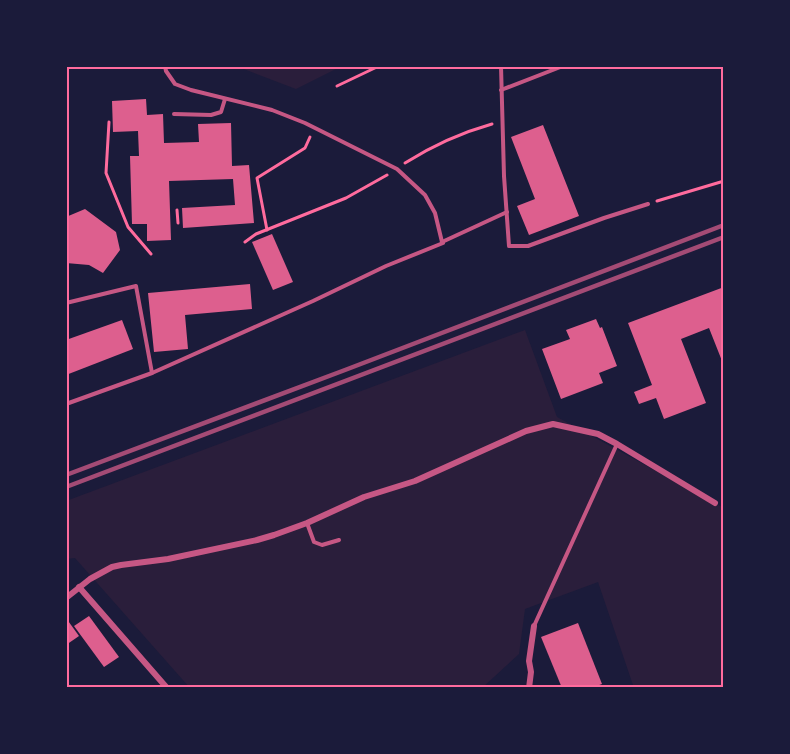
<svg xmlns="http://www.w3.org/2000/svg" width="790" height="754" font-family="'PT Sans',sans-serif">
	<rect width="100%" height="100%" fill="#1b1b3a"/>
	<!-- green -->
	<g fill="#2a1e3b">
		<polygon points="236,66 342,66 296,89"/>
		<polygon points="525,330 557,417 724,508 724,688 634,688 598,582 525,609 519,654 482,688 190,688 75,558 66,559 66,501"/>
	</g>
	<!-- building -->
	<g fill="#dd5f8e">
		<polygon points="146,99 147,115 163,114 164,143 199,142 198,124 231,123 232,166 249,165 254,223 183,228 182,208 235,205 233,179 169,181 171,240 147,241 147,224 132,224 130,156 139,156 138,131 113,132 112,101"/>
		<polygon points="543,125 579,216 529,235 517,206 535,199 511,137"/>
		<polygon points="85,209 116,232 120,250 103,273 89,265 66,263 66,217"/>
		<polygon points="272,234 293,282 273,290 252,242"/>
		<polygon points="250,284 252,309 185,315 188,349 154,352 148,293"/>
		<polygon points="724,287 724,366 709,328 681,339 706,403 664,419 656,398 639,404 634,392 652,385 628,323"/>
		<polygon points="596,319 600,328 602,327 617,366 599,373 603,383 561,399 542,349 570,339 566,330"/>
		<polygon points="122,320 133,349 66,375 66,340"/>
		<polygon points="89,616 119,657 104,667 74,626"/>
		<polygon points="66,618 79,636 66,645"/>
		<polygon points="578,623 602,684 591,688 562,688 541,637"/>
	</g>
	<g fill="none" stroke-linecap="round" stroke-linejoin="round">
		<!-- path -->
		<g stroke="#ff6b9d" stroke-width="3">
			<polyline points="337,86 379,66"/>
			<polyline points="109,122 106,173 128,227 151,254"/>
			<path d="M405 163C432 146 460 133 492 124"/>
			<polyline points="657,201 724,181"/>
			<polyline points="177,210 178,223"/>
			<polyline points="267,230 257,178 305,148 310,137"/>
			<polyline points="245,242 256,234 346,198 387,175"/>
		</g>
		<!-- service -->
		<g stroke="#c65784" stroke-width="4">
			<polyline points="165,66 166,71 175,84 191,90 272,110 305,123 397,169 425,195 435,213 442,242"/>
			<polyline points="501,66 504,176 509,246 528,246 604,218 648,204"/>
			<polyline points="722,66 724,70"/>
			<polyline points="501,90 563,66"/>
			<polyline points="174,114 211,115 221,112 225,99"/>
			<polyline points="66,303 136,286 152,373"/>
			<polyline points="66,404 152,373 313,301 386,266 443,243 442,242 507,212"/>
			<polyline points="307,523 314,542 322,545 339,540"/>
			<polyline points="534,626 617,444"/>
		</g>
		<!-- minor -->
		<g stroke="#c65784" stroke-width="6">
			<polyline points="79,587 167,688"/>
			<polyline points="66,598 90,579 112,567 121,565 168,559 257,540 274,535 307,523 364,497 415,481 526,431 553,424 598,434 617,444 715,503"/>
			<polyline points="529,688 531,672 529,661 534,626"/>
		</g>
		<!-- rail -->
		<g stroke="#a44b75" stroke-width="4.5">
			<polyline points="66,475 345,370 724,225"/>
			<polyline points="66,487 724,237"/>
		</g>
	</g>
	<!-- border -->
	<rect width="790" height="754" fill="none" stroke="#1b1b3a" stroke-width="135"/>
	<rect x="68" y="68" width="654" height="618" fill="none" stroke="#ff6b9d" stroke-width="2"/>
</svg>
